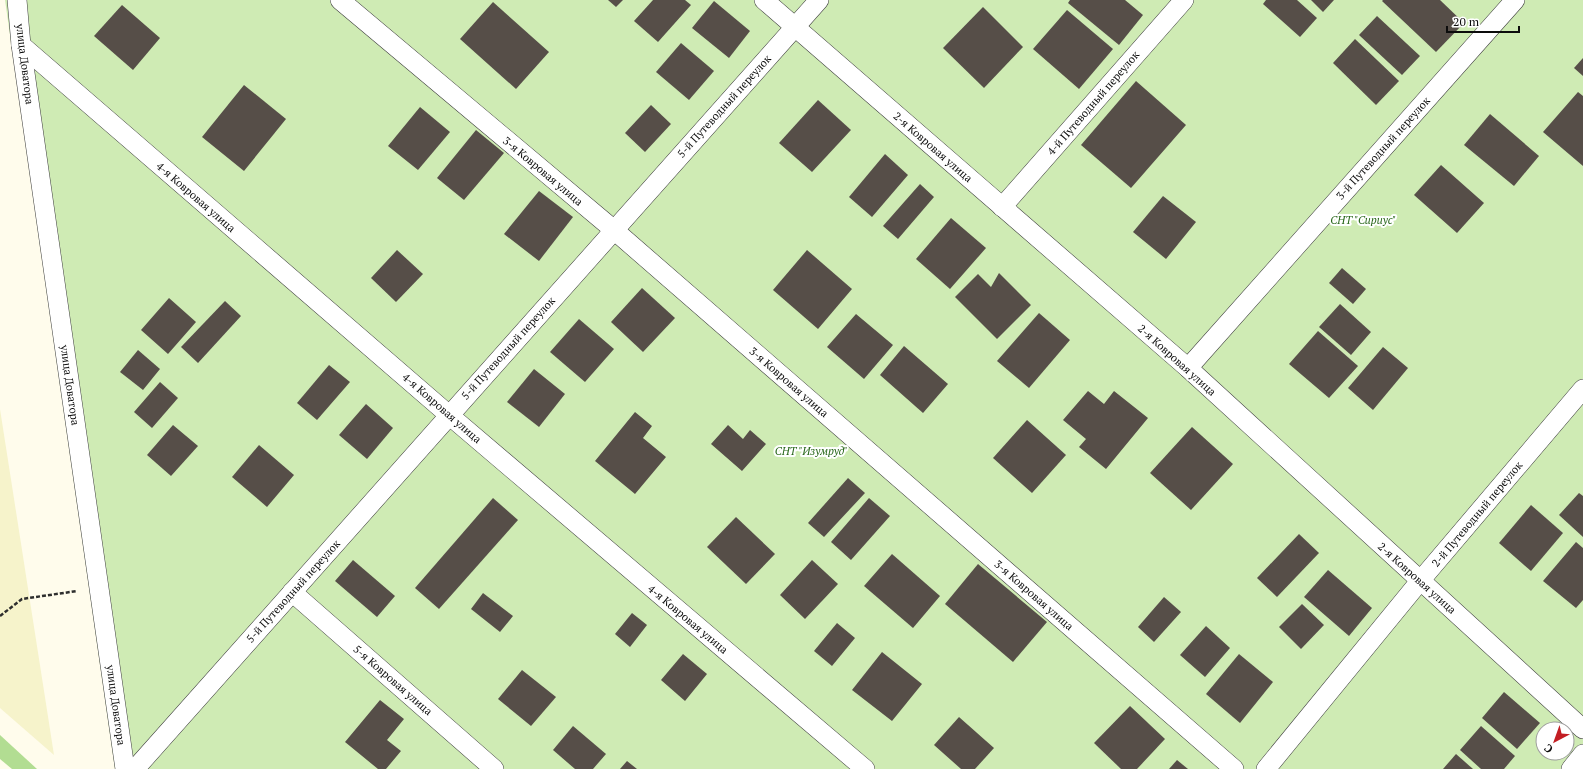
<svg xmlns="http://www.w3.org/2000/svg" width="1583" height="769" font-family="'PT Serif',serif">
	<rect width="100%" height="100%" fill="#fffcec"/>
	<!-- farmland -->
	<polygon fill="#f6f3cb" points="0,409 54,755 0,708"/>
	<!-- green -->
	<path fill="#cfebb4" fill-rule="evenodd" d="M5 0H1583V769H115ZM1543 729H1567V753H1543Z"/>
	<!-- forest -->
	<polygon fill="#b2dd92" points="0,735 37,769 12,769 0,759"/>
	<!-- building -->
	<g fill="#564e48">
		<polygon points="608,0 623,0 616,7"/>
		<polygon points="653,0 685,0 691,5 658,42 634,21"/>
		<polygon points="1070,0 1125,0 1143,15 1119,45 1068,3"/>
		<polygon points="1266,0 1297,0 1317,18 1300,37 1263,4"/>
		<polygon points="1311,0 1334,0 1323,12"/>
		<polygon points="1383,0 1440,0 1464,23 1436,52 1382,1"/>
		<polygon points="714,1 750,31 729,58 692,28"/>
		<polygon points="493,2 549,52 516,89 460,39"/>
		<polygon points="122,5 160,38 133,70 94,36"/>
		<polygon points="983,7 1023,47 984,88 943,48"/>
		<polygon points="1067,10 1113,49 1079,89 1033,49"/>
		<polygon points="1377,16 1420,56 1402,75 1359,35"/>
		<polygon points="1355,39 1399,81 1376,105 1333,63"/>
		<polygon points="681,43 714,71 689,100 656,72"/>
		<polygon points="1583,58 1583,76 1574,68"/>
		<polygon points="1136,81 1186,125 1131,188 1081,145"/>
		<polygon points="244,85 286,119 244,171 202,137"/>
		<polygon points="1578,92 1583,96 1583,166 1543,132"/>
		<polygon points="818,100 851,130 812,172 779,143"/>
		<polygon points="651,105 671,124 645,152 625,133"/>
		<polygon points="420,107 450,132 418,170 388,146"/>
		<polygon points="1490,114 1539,156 1514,186 1464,145"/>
		<polygon points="476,130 504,153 464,200 437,178"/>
		<polygon points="885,154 908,175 872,217 849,197"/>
		<polygon points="1441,165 1484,203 1457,233 1414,195"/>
		<polygon points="920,184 934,197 898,239 883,226"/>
		<polygon points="539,191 573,217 539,261 504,234"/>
		<polygon points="1163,196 1196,222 1166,259 1133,232"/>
		<polygon points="951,218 986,248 950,289 916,259"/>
		<polygon points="397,250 423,274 396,302 371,278"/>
		<polygon points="807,250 852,289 818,329 773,290"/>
		<polygon points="1342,268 1366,289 1353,304 1329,283"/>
		<polygon points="999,273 1031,305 997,339 955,297 978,274 991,287"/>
		<polygon points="642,288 675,318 643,352 611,322"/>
		<polygon points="169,298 196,322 168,354 141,330"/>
		<polygon points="225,301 241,316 198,363 181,347"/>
		<polygon points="1340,304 1371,332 1351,355 1319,327"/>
		<polygon points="1039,313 1070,340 1029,388 997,361"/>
		<polygon points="856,314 893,345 864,379 827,347"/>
		<polygon points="579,319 614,349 585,382 550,352"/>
		<polygon points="1318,331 1358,366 1329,398 1289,364"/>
		<polygon points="904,346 948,384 923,413 880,375"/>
		<polygon points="1383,347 1408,368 1373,410 1348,388"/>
		<polygon points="138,350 160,369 143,390 120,372"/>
		<polygon points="329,365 350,382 317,420 297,403"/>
		<polygon points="534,369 565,394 539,427 507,402"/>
		<polygon points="160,382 178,398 152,428 134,412"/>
		<polygon points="1088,391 1104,404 1114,391 1148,418 1106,469 1079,447 1086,439 1063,420"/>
		<polygon points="366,404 393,428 367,459 339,435"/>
		<polygon points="635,412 652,426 643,438 666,457 635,494 595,461"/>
		<polygon points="1027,420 1066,455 1032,493 993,458"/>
		<polygon points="173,425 198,446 171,476 147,455"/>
		<polygon points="728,425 743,439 750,430 766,444 742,471 711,444"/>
		<polygon points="1192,427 1233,464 1191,510 1150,473"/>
		<polygon points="259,445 294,475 267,507 232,477"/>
		<polygon points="848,478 865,493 824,537 808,523"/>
		<polygon points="1579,493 1583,496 1583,537 1559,515"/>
		<polygon points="493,498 518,520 439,609 415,588"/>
		<polygon points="869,498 890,516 851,560 831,542"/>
		<polygon points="1531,505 1563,533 1531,571 1499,543"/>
		<polygon points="736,517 775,554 746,584 707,547"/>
		<polygon points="1299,534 1319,553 1277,597 1257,578"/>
		<polygon points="1576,542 1583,548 1583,600 1576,608 1543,581"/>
		<polygon points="892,554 940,596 913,628 864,586"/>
		<polygon points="353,560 395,596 377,617 335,581"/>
		<polygon points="812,560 838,584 805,619 780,595"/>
		<polygon points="978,564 1047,622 1013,662 945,604"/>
		<polygon points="1328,570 1372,608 1349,636 1304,597"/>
		<polygon points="483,593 513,616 500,632 471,609"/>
		<polygon points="1164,597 1181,612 1154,642 1138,627"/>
		<polygon points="1302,604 1324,625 1301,649 1279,627"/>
		<polygon points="632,613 647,625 630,647 615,634"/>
		<polygon points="837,623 855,638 832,666 814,651"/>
		<polygon points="1206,626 1230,648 1205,677 1180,655"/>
		<polygon points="882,652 922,684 892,721 852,690"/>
		<polygon points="683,654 707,674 685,701 661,680"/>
		<polygon points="1239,654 1273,682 1240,723 1206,694"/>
		<polygon points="522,670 556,697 531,726 498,699"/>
		<polygon points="1504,692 1540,723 1517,749 1482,718"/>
		<polygon points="380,700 404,719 387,740 401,751 386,769 378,769 345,742"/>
		<polygon points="1130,706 1165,739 1137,769 1121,769 1094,743"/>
		<polygon points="959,717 994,748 975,769 961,769 934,745"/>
		<polygon points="573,726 606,754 593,769 575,769 553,750"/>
		<polygon points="1481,726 1515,756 1504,769 1481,769 1460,750"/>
		<polygon points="1456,754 1473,769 1443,769"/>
		<polygon points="1177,760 1188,769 1169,769"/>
		<polygon points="627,761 637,769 620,769"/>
	</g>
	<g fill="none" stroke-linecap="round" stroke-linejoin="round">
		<!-- street casing -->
		<g stroke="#3f3f3f" stroke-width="20">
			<g id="street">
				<polyline points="17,0 21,45 125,769"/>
				<polyline points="340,0 614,230 1234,769"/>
				<polyline points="764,0 1188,368 1583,729"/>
				<polyline points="21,45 449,415 865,769"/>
				<polyline points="1002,207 1184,0"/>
				<polyline points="1188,368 1515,0"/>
				<polyline points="292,592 494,769"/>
				<polyline points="135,769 819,0"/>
				<polyline points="1266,769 1420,581 1583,389"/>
				<polyline points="1571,769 1583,754"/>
			</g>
		</g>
		<!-- path -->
		<polyline stroke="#2e2e2e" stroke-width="2.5" stroke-dasharray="4 2" stroke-linecap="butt" points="0,616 22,599 77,591"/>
		<!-- street -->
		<use href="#street" stroke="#fff" stroke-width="19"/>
	</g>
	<g text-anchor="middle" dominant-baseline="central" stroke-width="4" stroke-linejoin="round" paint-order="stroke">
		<!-- street labels -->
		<g font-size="11" fill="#0c0c0c" stroke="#fff">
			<text transform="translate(25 64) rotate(83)">улица Доватора</text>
			<text transform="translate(1093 103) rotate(-49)">4-й Путеводный переулок</text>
			<text transform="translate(724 106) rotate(-48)">5-й Путеводный переулок</text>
			<text transform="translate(933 147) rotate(41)">2-я Ковровая улица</text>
			<text transform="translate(1383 148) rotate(-48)">3-й Путеводный переулок</text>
			<text transform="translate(543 171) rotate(40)">3-я Ковровая улица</text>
			<text transform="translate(196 197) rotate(41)">4-я Ковровая улица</text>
			<text transform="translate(508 348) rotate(-48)">5-й Путеводный переулок</text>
			<text transform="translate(1177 360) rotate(42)">2-я Ковровая улица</text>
			<text transform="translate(789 382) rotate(41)">3-я Ковровая улица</text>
			<text transform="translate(70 385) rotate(82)">улица Доватора</text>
			<text transform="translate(442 408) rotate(41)">4-я Ковровая улица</text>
			<text transform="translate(1477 514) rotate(-50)">2-й Путеводный переулок</text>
			<text transform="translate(1417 578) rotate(42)">2-я Ковровая улица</text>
			<text transform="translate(293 591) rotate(-48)">5-й Путеводный переулок</text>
			<text transform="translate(1034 595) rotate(41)">3-я Ковровая улица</text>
			<text transform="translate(688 619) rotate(40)">4-я Ковровая улица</text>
			<text transform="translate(393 680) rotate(41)">5-я Ковровая улица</text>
			<text transform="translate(116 705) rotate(82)">улица Доватора</text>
		</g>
		<!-- park labels -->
		<g font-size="11" font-style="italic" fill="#28671a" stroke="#fff">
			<text x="1363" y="220">СНТ "Сириус"</text>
			<text x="811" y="451">СНТ "Изумруд"</text>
		</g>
	</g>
	<!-- north arrow -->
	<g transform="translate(1555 741) rotate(221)"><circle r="19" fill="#ffffff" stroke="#9e9e9e"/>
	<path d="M0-3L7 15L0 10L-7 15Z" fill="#c31e23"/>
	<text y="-6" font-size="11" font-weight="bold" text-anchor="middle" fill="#0c0c0c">С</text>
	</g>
	<!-- scale -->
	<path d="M1447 26v6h72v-6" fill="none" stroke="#0c0c0c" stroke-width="2"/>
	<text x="1453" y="26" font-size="12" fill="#0c0c0c" stroke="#ffffff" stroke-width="3" paint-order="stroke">20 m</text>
</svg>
